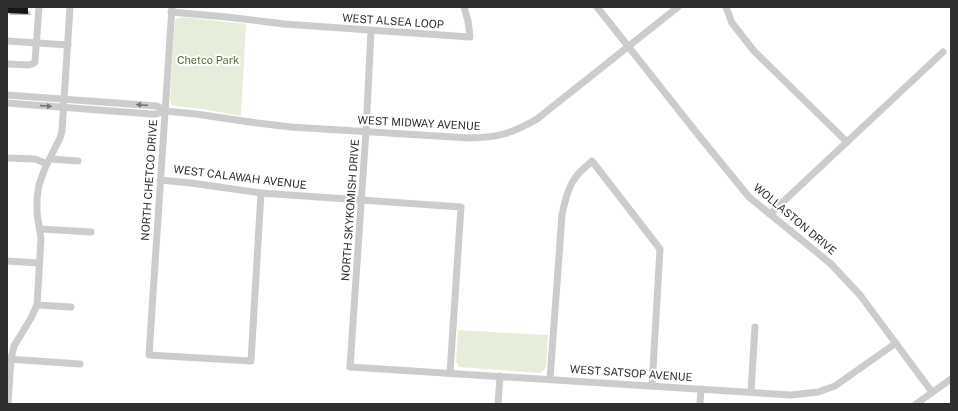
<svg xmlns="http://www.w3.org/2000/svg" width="958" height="411" font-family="'Public Sans',sans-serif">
	<defs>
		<filter id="shadow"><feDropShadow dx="2.5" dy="4" stdDeviation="1" flood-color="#0004"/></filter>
	</defs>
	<rect width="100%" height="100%" fill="#fff"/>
	<!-- green -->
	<g fill="#e7eddb">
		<polygon points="182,17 246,24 241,116 203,109 175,106 172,105 170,100 175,21 176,19"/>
		<path d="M458 330 548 335 546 367C544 370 543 372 539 373L459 367 456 362Z"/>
	</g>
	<!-- building -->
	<polygon fill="#161616" filter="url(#shadow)" points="7,7 28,7 28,14 7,13"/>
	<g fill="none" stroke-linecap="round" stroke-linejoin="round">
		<!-- minor -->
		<g stroke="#ccc" stroke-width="7">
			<polyline points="172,7 149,355 251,361 261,193"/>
			<polyline points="597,7 700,137 749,197 831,264 860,295 932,392"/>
			<polyline points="726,7 732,23 754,51 847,142"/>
			<polyline points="171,12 227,17 284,24 470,37 468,21 464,7"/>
			<polyline points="371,31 366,131 350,367 791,395 818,392 835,386 896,343"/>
			<polyline points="7,41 68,45"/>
			<polyline points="7,64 29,65 32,64 35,62 39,7"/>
			<polyline points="7,95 157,106 165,111 156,114 151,114 7,103"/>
			<path d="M165 111 196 114 257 123 291 127 469 138C497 138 513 133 537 119L678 7"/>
			<polyline points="7,158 35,159 47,164"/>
			<polyline points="50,159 78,161"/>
			<polyline points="160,180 191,183 261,193 461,207 450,373"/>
			<polyline points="770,214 943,52"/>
			<polyline points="40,229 91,232"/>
			<polyline points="7,261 39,263"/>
			<polyline points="37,305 71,307"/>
			<polyline points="8,359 80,364"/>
			<path d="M550 379 562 215C565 200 569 183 580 172 584 168 588 165 592 161L660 249 652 386"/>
			<polyline points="751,392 755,327"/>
			<polyline points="8,404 11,359 14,346 31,318 37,305 41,239 37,213 37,198 39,185 45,168 60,138 62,131 70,7"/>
			<polyline points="498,404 500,376"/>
			<polyline points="700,404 701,389"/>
			<polyline points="916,404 951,379"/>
		</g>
	</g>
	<!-- one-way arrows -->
	<defs><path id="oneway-solid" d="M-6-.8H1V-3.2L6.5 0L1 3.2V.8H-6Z"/></defs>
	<g fill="#767676">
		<use href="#oneway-solid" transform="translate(142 105) rotate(-176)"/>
		<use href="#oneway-solid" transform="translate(46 106) rotate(4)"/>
	</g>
	<g text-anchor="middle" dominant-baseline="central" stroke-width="4" stroke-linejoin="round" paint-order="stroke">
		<!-- street labels -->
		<g font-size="11" fill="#2f2f2f" stroke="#fff">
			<text transform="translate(393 21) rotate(4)">WEST ALSEA LOOP</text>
			<text transform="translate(419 123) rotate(3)">WEST MIDWAY AVENUE</text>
			<text transform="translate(240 177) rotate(7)">WEST CALAWAH AVENUE</text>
			<text transform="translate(149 180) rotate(-86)">NORTH CHETCO DRIVE</text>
			<text transform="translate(350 210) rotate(-86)">NORTH SKYKOMISH DRIVE</text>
			<text transform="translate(795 219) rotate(40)">WOLLASTON DRIVE</text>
			<text transform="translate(631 373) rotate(4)">WEST SATSOP AVENUE</text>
		</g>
		<!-- park labels -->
		<g font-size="11" fill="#586e38" stroke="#fff">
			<text x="208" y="60">Chetco Park</text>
		</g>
	</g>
	<!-- border -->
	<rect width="958" height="411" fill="none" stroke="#2f2f2f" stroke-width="16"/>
</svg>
